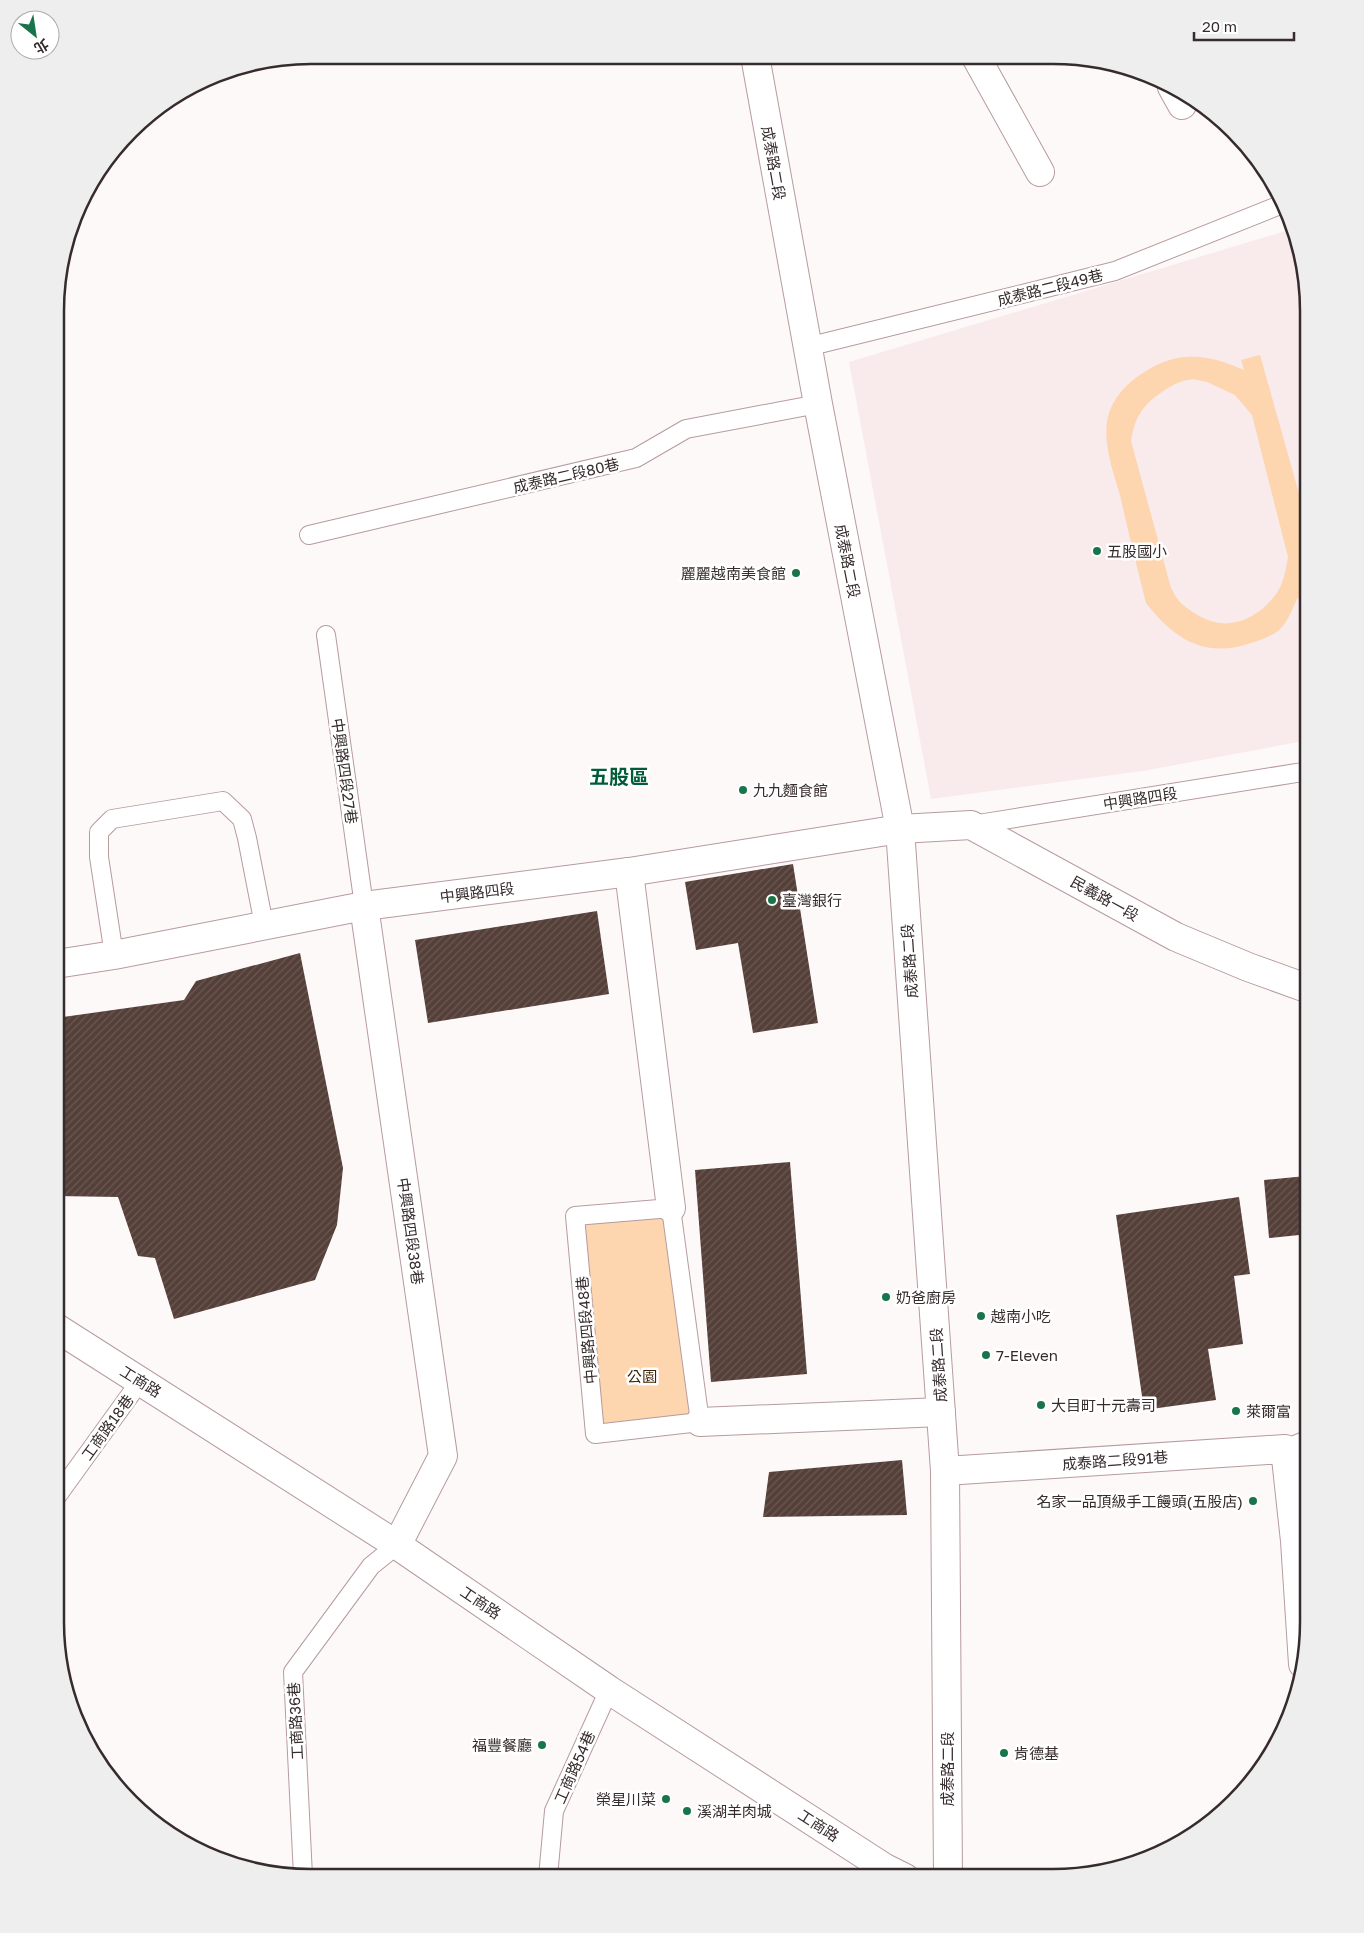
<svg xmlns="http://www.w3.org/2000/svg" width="1364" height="1933" font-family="'Golos Text','Noto Sans TC',sans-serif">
	<defs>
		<pattern id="building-hatch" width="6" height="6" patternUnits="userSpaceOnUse" patternTransform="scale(1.25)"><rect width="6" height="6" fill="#553f39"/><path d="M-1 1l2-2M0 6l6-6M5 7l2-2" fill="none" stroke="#6b5954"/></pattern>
	</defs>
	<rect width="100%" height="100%" fill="#fef9f9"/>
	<!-- built -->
	<polygon fill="#f9eaec" points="1293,227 1300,245 1309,311 1309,740 1143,771 931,799 849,362 1289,230"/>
	<!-- green -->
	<g fill="#fdd5ae" fill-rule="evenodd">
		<path d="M1260 355 1309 529V617L1302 618 1298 597C1293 607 1288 622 1279 630 1272 636 1260 640 1251 643 1205 659 1174 639 1146 603 1137 567 1128 531 1120 495 1115 478 1109 461 1107 443 1106 435 1106 421 1109 413 1117 391 1133 378 1153 367 1183 350 1214 356 1244 370L1241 360ZM1193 379 1207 382 1235 395 1252 415 1288 557C1286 569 1284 581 1278 591 1261 617 1231 633 1201 617 1195 613 1187 609 1182 604 1177 600 1174 593 1171 588L1131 441C1135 416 1143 404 1165 390 1176 383 1180 381 1193 379Z"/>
		<polygon points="671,1208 700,1422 595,1434 575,1216"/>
	</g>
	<!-- building -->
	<g fill="url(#building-hatch)">
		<polygon points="793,864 818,1023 753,1033 738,943 696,950 685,882"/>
		<polygon points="597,911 609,994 428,1023 415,940"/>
		<polygon points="300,953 343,1168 337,1225 315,1280 174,1319 155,1258 138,1256 118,1197 56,1196 56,1018 184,1000 196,981"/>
		<polygon points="1302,1134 1309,1134 1309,1234 1269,1238 1264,1180 1306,1176"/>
		<polygon points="790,1162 807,1374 711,1382 695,1170"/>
		<polygon points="1239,1197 1250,1274 1234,1276 1243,1344 1208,1349 1216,1400 1144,1410 1116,1215"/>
		<polygon points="902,1460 907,1515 763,1517 769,1472"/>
	</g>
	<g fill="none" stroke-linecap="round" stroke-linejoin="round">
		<!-- service casing -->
		<g stroke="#b69b9f" stroke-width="20">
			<g id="service">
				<polyline points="807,347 1115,271 1285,203"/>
				<polyline points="309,535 636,458 686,429 818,404"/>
				<polyline points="326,635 364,906"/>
				<polyline points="972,825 1309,771"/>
				<polyline points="114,955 99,857 99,832 112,819 223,801 242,819 247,838 264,925"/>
				<polygon points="671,1208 700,1422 595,1434 575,1216"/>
				<polyline points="1285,1449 1309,1439"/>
				<polyline points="55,1499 141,1380"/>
				<polyline points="303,1876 293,1672 371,1566 397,1545"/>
				<polyline points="548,1877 554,1811 609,1690"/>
			</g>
		</g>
		<!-- minor casing -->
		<g stroke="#b69b9f" stroke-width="30">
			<g id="minor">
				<polyline points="976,57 1040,172"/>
				<polyline points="1172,87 1182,105"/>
				<polyline points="629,872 671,1208"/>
				<polyline points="364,906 443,1456 397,1545"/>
				<polyline points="700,1422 941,1412"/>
				<polyline points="945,1471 1285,1449 1295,1541 1303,1664"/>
			</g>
		</g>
		<!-- tertiary casing -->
		<g stroke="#b69b9f" stroke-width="30">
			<polyline id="tertiary" points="55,1327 397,1545 609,1690 885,1868 905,1878"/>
		</g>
		<!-- secondary casing -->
		<g stroke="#b69b9f" stroke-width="30">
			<g id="secondary">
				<polyline points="755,56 818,404 900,829 945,1471 948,1878"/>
				<polyline points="56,964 114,955 364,906 629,872 900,829 971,825 1176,937 1248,967 1309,989"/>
			</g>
		</g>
		<!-- service -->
		<use href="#service" stroke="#fff" stroke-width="18"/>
		<!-- minor -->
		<use href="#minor" stroke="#fff" stroke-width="28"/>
		<!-- tertiary -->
		<use href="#tertiary" stroke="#fff" stroke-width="28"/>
		<!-- secondary -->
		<use href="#secondary" stroke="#fff" stroke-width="28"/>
	</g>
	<!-- markers -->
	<g fill="#18754b" stroke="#fff" stroke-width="2">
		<circle cx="1097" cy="551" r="5"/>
		<circle cx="796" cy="573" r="5"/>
		<circle cx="743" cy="790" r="5"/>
		<circle cx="772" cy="900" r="5"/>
		<circle cx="886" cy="1297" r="5"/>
		<circle cx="981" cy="1316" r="5"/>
		<circle cx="986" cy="1355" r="5"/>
		<circle cx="1041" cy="1405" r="5"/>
		<circle cx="1236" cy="1411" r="5"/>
		<circle cx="1253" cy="1501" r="5"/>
		<circle cx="542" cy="1745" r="5"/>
		<circle cx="1004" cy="1753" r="5"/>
		<circle cx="666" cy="1799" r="5"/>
		<circle cx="687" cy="1811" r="5"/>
	</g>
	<g text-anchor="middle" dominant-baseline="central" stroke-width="5" stroke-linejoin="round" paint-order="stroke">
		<!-- street labels -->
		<g font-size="15" fill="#362b2d" stroke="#fff">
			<text transform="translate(774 163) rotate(80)">成泰路二段</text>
			<text transform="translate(1050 287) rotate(-14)">成泰路二段49巷</text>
			<text transform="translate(566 475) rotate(-13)">成泰路二段80巷</text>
			<text transform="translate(848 561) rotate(79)">成泰路二段</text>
			<text transform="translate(345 771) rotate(82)">中興路四段27巷</text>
			<text transform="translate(1140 798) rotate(-9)">中興路四段</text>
			<text transform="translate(477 892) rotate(-7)">中興路四段</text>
			<text transform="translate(1105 898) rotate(29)">民義路一段</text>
			<text transform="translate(909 961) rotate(-94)">成泰路二段</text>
			<text transform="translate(411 1231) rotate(82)">中興路四段38巷</text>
			<text transform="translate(586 1330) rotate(-95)">中興路四段48巷</text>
			<text transform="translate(938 1365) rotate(-94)">成泰路二段</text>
			<text transform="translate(141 1381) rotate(32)">工商路</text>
			<text transform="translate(107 1427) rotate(-54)">工商路18巷</text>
			<text transform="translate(1115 1460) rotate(-4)">成泰路二段91巷</text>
			<text transform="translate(481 1602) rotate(34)">工商路</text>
			<text transform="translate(295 1721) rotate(-93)">工商路36巷</text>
			<text transform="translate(574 1767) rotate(-66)">工商路54巷</text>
			<text transform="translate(947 1769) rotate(-90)">成泰路二段</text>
			<text transform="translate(819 1825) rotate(33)">工商路</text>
		</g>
		<!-- poi labels -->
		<g font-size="15" fill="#362b2d" stroke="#fff" text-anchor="start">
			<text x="1107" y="551">五股國小</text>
			<text x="786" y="573" text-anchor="end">麗麗越南美食館</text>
			<text x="753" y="790">九九麵食館</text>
			<text x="782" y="900">臺灣銀行</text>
			<text x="896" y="1297">奶爸廚房</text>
			<text x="991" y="1316">越南小吃</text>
			<text x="996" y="1355">7-Eleven</text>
			<text x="1051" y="1405">大目町十元壽司</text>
			<text x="1246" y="1411">萊爾富</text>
			<text x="1243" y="1501" text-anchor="end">名家一品頂級手工饅頭(五股店)</text>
			<text x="532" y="1745" text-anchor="end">福豐餐廳</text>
			<text x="1014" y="1753">肯德基</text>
			<text x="656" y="1799" text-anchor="end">榮星川菜</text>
			<text x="697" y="1811">溪湖羊肉城</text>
		</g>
		<!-- park labels -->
		<g font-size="15" fill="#3e2403" stroke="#fff">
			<text x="642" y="1376">公園</text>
		</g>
		<!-- district labels -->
		<g font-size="20" font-weight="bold" fill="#005d37" stroke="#fff">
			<text x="619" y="776">五股區</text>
		</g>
	</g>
	<!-- crop -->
	<path d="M0 0H1364V1933H0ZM311 64H1053A247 247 0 0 1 1300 311V1622A247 247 0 0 1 1053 1869H311A247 247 0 0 1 64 1622V311A247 247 0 0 1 311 64Z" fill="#efeeee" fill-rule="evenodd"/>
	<path fill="none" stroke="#362b2d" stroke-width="2.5" d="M311 64H1053A247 247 0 0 1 1300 311V1622A247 247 0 0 1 1053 1869H311A247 247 0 0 1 64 1622V311A247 247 0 0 1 311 64Z"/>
	<!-- north arrow -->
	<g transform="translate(35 35) rotate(150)"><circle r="24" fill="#ffffff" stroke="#afaaab"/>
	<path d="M0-4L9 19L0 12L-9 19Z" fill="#18754b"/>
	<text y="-8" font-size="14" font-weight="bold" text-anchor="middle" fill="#362b2d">北</text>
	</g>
	<!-- scale -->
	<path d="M1194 32v8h100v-8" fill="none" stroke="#362b2d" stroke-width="2.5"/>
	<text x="1202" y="32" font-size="15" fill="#362b2d" stroke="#ffffff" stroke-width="4" paint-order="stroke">20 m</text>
</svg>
